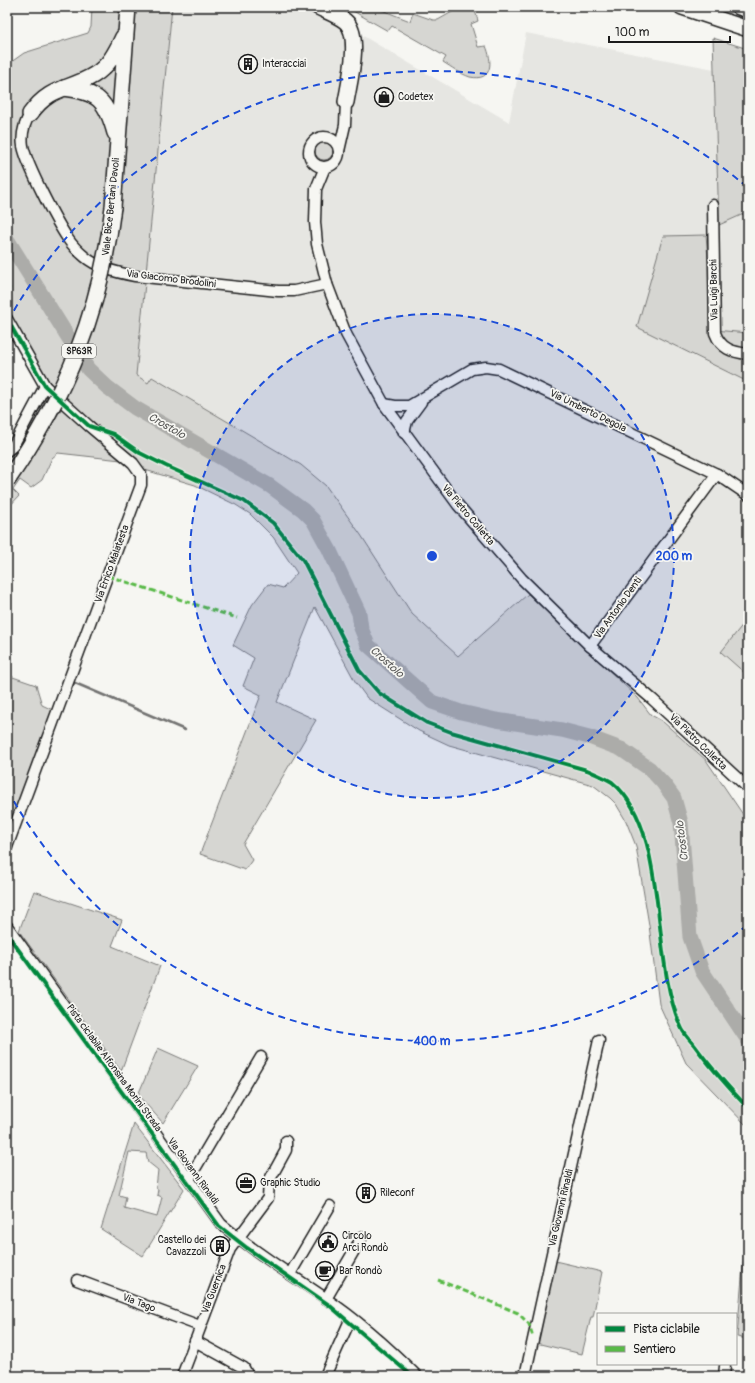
<svg xmlns="http://www.w3.org/2000/svg" width="755" height="1383" font-family="Pangolin,sans-serif">
	<rect width="100%" height="100%" fill="#f6f6f2"/>
	<filter id="ink" filterUnits="userSpaceOnUse"><feTurbulence type="fractalNoise" baseFrequency=".025" numOctaves="2"/><feDisplacementMap in="SourceGraphic" scale="8" xChannelSelector="R" yChannelSelector="G"/><feConvolveMatrix kernelMatrix="1 2 1 2 8 2 1 2 1" color-interpolation-filters="sRGB"/></filter>
	<g filter="url(#ink)">
		<!-- built -->
		<polygon fill="#e6e6e2" points="172,7 330,7 358,33 509,122 526,33 714,69 719,224 748,212 748,788 533,589 458,656 423,626 374,599 310,486 136,375"/>
		<!-- green -->
		<g fill="#d6d6d2" stroke="#797977" fill-rule="evenodd">
			<polygon points="92,7 172,7 136,375 148,383 152,377 301,465 326,486 361,535 412,614 458,656 528,594 638,698 651,715 662,721 706,760 744,816 748,816 748,1127 686,1063 659,1004 649,925 636,846 626,821 616,804 610,798 593,785 449,745 419,731 367,698 356,683 315,607 277,702 316,720 243,844 252,860 245,870 200,854 261,695 243,686 254,658 233,645 252,605 268,584 283,588 297,573 273,537 250,514 236,505 195,485 145,470 48,387 7,317 7,148 9,150 7,134 7,65 24,53 88,33 91,27"/>
			<path d="M346 7H374L410 21 413 13 433 20H438L461 7H474L478 21 471 24 478 47 486 46C492 60 494 82 470 77 461 74 451 67 443 62L446 57 392 26 388 31Z"/>
			<polygon points="713,38 748,49 748,212 719,225"/>
			<circle cx="324" cy="151" r="9"/>
			<polygon points="706,235 714,330 748,333 748,382 637,327 663,236"/>
			<polygon points="45,395 47,397 37,418 7,466 7,458 14,449"/>
			<polygon points="63,406 121,455 121,460 58,453 52,458 42,480 31,488 20,480 13,490 19,496 7,509 7,493 33,456"/>
			<polygon points="748,618 748,673 747,675 721,652"/>
			<polygon points="7,675 36,685 42,705 57,712 7,840 7,771 10,765 7,764"/>
			<polygon points="34,891 122,920 112,946 160,966 121,1071 19,931"/>
			<polygon points="158,1048 198,1066 163,1123 138,1095"/>
			<path d="M134 1124 184 1189 143 1256 101 1229ZM129 1152 146 1153 148 1162 158 1170 156 1188 158 1189 157 1195 162 1197 157 1217 124 1208 126 1197 119 1195Z"/>
			<polygon points="748,1206 748,1339 737,1337"/>
			<polygon points="555,1261 602,1272 593,1317 591,1317 582,1354 536,1343"/>
		</g>
		<g fill="none" stroke-linecap="round" stroke-linejoin="round">
			<!-- stream -->
			<g stroke="#727271" stroke-width="2.5">
				<polyline points="71,686 75,683 185,730"/>
				<polyline points="7,857 10,850"/>
			</g>
			<!-- river -->
			<polyline stroke="#acaca9" stroke-width="15" points="7,239 88,369 107,387 135,408 270,486 303,510 313,520 329,549 359,613 361,628 368,645 432,702 461,712 496,720 562,730 589,737 621,749 650,769 663,783 674,798 681,823 690,937 702,971 748,1040"/>
			<!-- minor casing -->
			<g stroke="#1c1c1c" stroke-width="13">
				<g id="minor">
					<path d="M30 114C24 124 21 134 23 146 27 166 56 221 68 239 72 245 79 252 85 257 98 268 118 273 135 276L278 291H294L327 284"/>
					<circle cx="324" cy="152" r="15"/>
					<polyline points="339,151 345,125 346,102"/>
					<polyline points="325,167 316,189 315,222 317,244 327,284 346,334 384,404 458,505 522,579 590,646 652,699 748,788"/>
					<path d="M713 205 715 333C721 349 732 352 748 354"/>
					<polyline points="7,319 45,386 89,426 133,463 141,474 141,485 7,847"/>
					<polyline points="384,404 395,406 409,406 472,369 486,367 499,369 717,474 748,495"/>
					<polyline points="404,433 407,421 421,402"/>
					<polyline points="7,451 13,446 45,386"/>
					<polyline points="590,646 717,474"/>
					<path d="M7 926 221 1224C253 1251 290 1274 325 1298 358 1320 389 1348 417 1376"/>
					<polyline points="189,1179 261,1057"/>
					<polyline points="290,1274 330,1206"/>
					<polyline points="77,1280 200,1326"/>
					<polyline points="326,1299 362,1237"/>
					<polyline points="195,1341 244,1368 248,1376"/>
					<polyline points="182,1376 230,1249 268,1198 269,1181 286,1150 286,1141"/>
					<polyline points="325,1376 351,1318"/>
					<polyline points="525,1376 599,1040"/>
					<polyline points="724,1376 725,1366"/>
				</g>
			</g>
			<!-- highway casing -->
			<g stroke="#1c1c1c" stroke-width="18">
				<g id="highway">
					<path d="M318 7C326 11 337 15 345 21 362 35 349 83 346 102"/>
					<polyline points="682,7 748,29"/>
					<polyline points="739,7 748,10"/>
					<path d="M64 88C98 92 106 100 115 133"/>
					<path d="M30 114C51 85 68 91 94 75 109 66 116 52 123 37"/>
					<polyline points="113,207 128,7"/>
				</g>
			</g>
			<!-- minor -->
			<use href="#minor" stroke="#f6f6f2" stroke-width="10"/>
			<!-- highway -->
			<use href="#highway" stroke="#f6f6f2" stroke-width="15"/>
			<!-- highway-bridge casing -->
			<g stroke="#1c1c1c" stroke-width="18" stroke-linecap="butt">
				<path id="highway-bridge" d="M7 481C66 396 101 310 113 207"/>
			</g>
			<!-- highway-bridge -->
			<use href="#highway-bridge" stroke="#f6f6f2" stroke-width="15"/>
			<!-- quiet -->
			<g stroke="#58b947" stroke-width="3" stroke-dasharray="6 3" stroke-linecap="butt">
				<polyline points="7,284 10,290 7,297"/>
				<polyline points="108,576 237,618"/>
				<polyline points="438,1280 518,1313 529,1324 533,1337"/>
			</g>
			<!-- cycleway casing -->
			<g stroke="#f6f6f2" stroke-width="6">
				<g id="cycleway">
					<path d="M7 319 45 386 89 426 113 434 140 453 166 466 244 501 273 523 303 560 359 670 379 693 427 723 451 732 587 770C596 774 604 777 612 782 671 831 649 962 682 1029 685 1035 691 1041 695 1046 711 1068 729 1088 748 1108"/>
					<polyline points="7,934 219,1226 247,1248 329,1305 412,1376"/>
				</g>
			</g>
			<!-- cycleway -->
			<use href="#cycleway" stroke="#00873e" stroke-width="4"/>
		</g>
	</g>
	<!-- distance rings -->
	<circle cx="432" cy="556" r="242" fill="#1d4ed8" fill-opacity=".12"/>
	<g fill="none" stroke="#1d4ed8" stroke-width="2" stroke-dasharray="7 5">
		<circle cx="432" cy="556" r="242"/>
		<path d="M747 925A485 485 0 0 1 8 791M8 321A485 485 0 0 1 747 187"/>
	</g>
	<!-- icons -->
	<defs>
		<g id="building-ring" transform="scale(1)"><circle r="9.5" fill="#f6f6f2" stroke="#1c1c1c" stroke-width="1.5"/><path d="M-4-6H4V6H1V3H-1V6H-4ZM-2.5-4.3h1.7v1.8h-1.7ZM.8-4.3h1.7v1.8H.8ZM-2.5-1h1.7V.8h-1.7ZM.8-1h1.7V.8H.8Z" fill="#1c1c1c"/></g>
		<g id="shop-ring" transform="scale(1)"><circle r="9.5" fill="#f6f6f2" stroke="#1c1c1c" stroke-width="1.5"/><path d="M-5-2.5h2.3a2.7 3.5 0 0 1 5.4 0H5L5.5 6h-11ZM-1.5-2.5h3a1.5 2.3 0 0 0-3 0Z" fill="#1c1c1c"/></g>
		<g id="office-ring" transform="scale(1)"><circle r="9.5" fill="#f6f6f2" stroke="#1c1c1c" stroke-width="1.5"/><path d="M-6-3h4V-5.5h4V-3h4V5H-6ZM-1-4.5V-3h2v-1.5ZM-6 0V1H6V0Z" fill="#1c1c1c"/></g>
		<g id="civic-ring" transform="scale(1)"><circle r="9.5" fill="#f6f6f2" stroke="#1c1c1c" stroke-width="1.5"/><path d="M-.6-6.5H3V-4.5H.6V-3L4-1V1h2V6H-6V1h2V-1L-.6-3ZM-1.2 2.5V6h2.4V2.5Z" fill="#1c1c1c"/></g>
		<g id="cafe-ring" transform="scale(1)"><circle r="9.5" fill="#f6f6f2" stroke="#1c1c1c" stroke-width="1.5"/><path d="M-5.5-4.5H6V0H3Q3 3.5 0 3.5H-2.5Q-5.5 3.5-5.5 0ZM3-3.2v2h1.7v-2ZM-6 4.5H4V6H-6Z" fill="#1c1c1c"/></g>
	</defs>
	<g fill-rule="evenodd">
		<use href="#building-ring" x="248" y="64"/>
		<use href="#shop-ring" x="384" y="97"/>
		<use href="#office-ring" x="246" y="1183"/>
		<use href="#building-ring" x="366" y="1193"/>
		<use href="#civic-ring" x="328" y="1242"/>
		<use href="#building-ring" x="220" y="1246"/>
		<use href="#cafe-ring" x="325" y="1271"/>
	</g>
	<g text-anchor="middle" dominant-baseline="central" stroke-width="3.5" stroke-linejoin="round" paint-order="stroke">
		<!-- shield labels -->
		<rect fill="#f6f6f2" stroke="#5d5d5c" stroke-width="1" x="62" y="344" width="34" height="14" rx="3"/>
		<g font-size="9" font-weight="bold" fill="#1c1c1c">
			<text x="79" y="351">SP63R</text>
		</g>
		<!-- poi labels -->
		<g font-size="10" fill="#1c1c1c" stroke="#f6f6f2" text-anchor="start">
			<text x="262" y="64">Interacciai</text>
			<text x="398" y="97">Codetex</text>
			<text x="260" y="1183">Graphic Studio</text>
			<text x="380" y="1193">Rileconf</text>
			<text x="342" y="1236">Circolo<tspan x="342" dy="12">Arci Rondò</tspan></text>
			<text x="206" y="1240" text-anchor="end">Castello dei<tspan x="206" dy="12">Cavazzoli</tspan></text>
			<text x="339" y="1271">Bar Rondò</text>
		</g>
		<!-- street labels -->
		<g font-size="10" fill="#1c1c1c" stroke="#f6f6f2">
			<text transform="translate(111 207) rotate(-84)">Viale Bice Bertani Davoli</text>
			<text transform="translate(171 279) rotate(7)">Via Giacomo Brodolini</text>
			<text transform="translate(714 290) rotate(-91)">Via Luigi Barchi</text>
			<text transform="translate(588 411) rotate(26)">Via Umberto Degola</text>
			<text transform="translate(468 515) rotate(50)">Via Pietro Colletta</text>
			<text transform="translate(112 564) rotate(-70)">Via Errico Malatesta</text>
			<text transform="translate(618 608) rotate(-54)">Via Antonio Denti</text>
			<text transform="translate(698 742) rotate(44)">Via Pietro Colletta</text>
			<text transform="translate(114 1068) rotate(54)">Pista ciclabile Alfonsina Morini Strada</text>
			<text transform="translate(193 1171) rotate(54)">Via Giovanni Rinaldi</text>
			<text transform="translate(561 1208) rotate(-77)">Via Giovanni Rinaldi</text>
			<text transform="translate(214 1289) rotate(-69)">Via Guernica</text>
			<text transform="translate(139 1303) rotate(21)">Via Tago</text>
		</g>
		<!-- water labels -->
		<g font-size="11" font-style="italic" fill="#565654" stroke="#f6f6f2">
			<text transform="translate(167 426) rotate(30)">Crostolo</text>
			<text transform="translate(387 662) rotate(42)">Crostolo</text>
			<text transform="translate(682 841) rotate(-97)">Crostolo</text>
		</g>
	</g>
	<circle cx="432" cy="556" r="6" fill="#1d4ed8" stroke="#f6f6f2" stroke-width="2"/>
	<g font-size="12" text-anchor="middle" font-weight="bold" fill="#1d4ed8" stroke="#f6f6f2" stroke-width="3.5" stroke-linejoin="round" paint-order="stroke">
		<text x="674" y="560">200 m</text>
		<text x="432" y="1045">400 m</text>
	</g>
	<!-- margin -->
	<rect width="755" height="1383" fill="none" stroke="#f6f6f2" stroke-width="24"/>
	<rect x="12" y="12" width="731" height="1359" fill="none" stroke="#1c1c1c" stroke-width="1.5" filter="url(#ink)"/>
	<!-- legend -->
	<rect x="597" y="1313" width="140" height="52" fill="#f6f6f2" stroke="#9f9f9c"/>
	<rect x="605" y="1326" width="20" height="6" fill="#00873e" stroke="#9f9f9c"/>
	<text x="633" y="1333" font-size="12" fill="#1c1c1c">Pista ciclabile</text>
	<rect x="605" y="1346" width="20" height="6" fill="#58b947" stroke="#9f9f9c"/>
	<text x="633" y="1353" font-size="12" fill="#1c1c1c">Sentiero</text>
	<!-- scale -->
	<path d="M609 36v6h121v-6" fill="none" stroke="#1c1c1c" stroke-width="2"/>
	<text x="615" y="36" font-size="12" fill="#1c1c1c" stroke="#f6f6f2" stroke-width="3" paint-order="stroke">100 m</text>
</svg>
